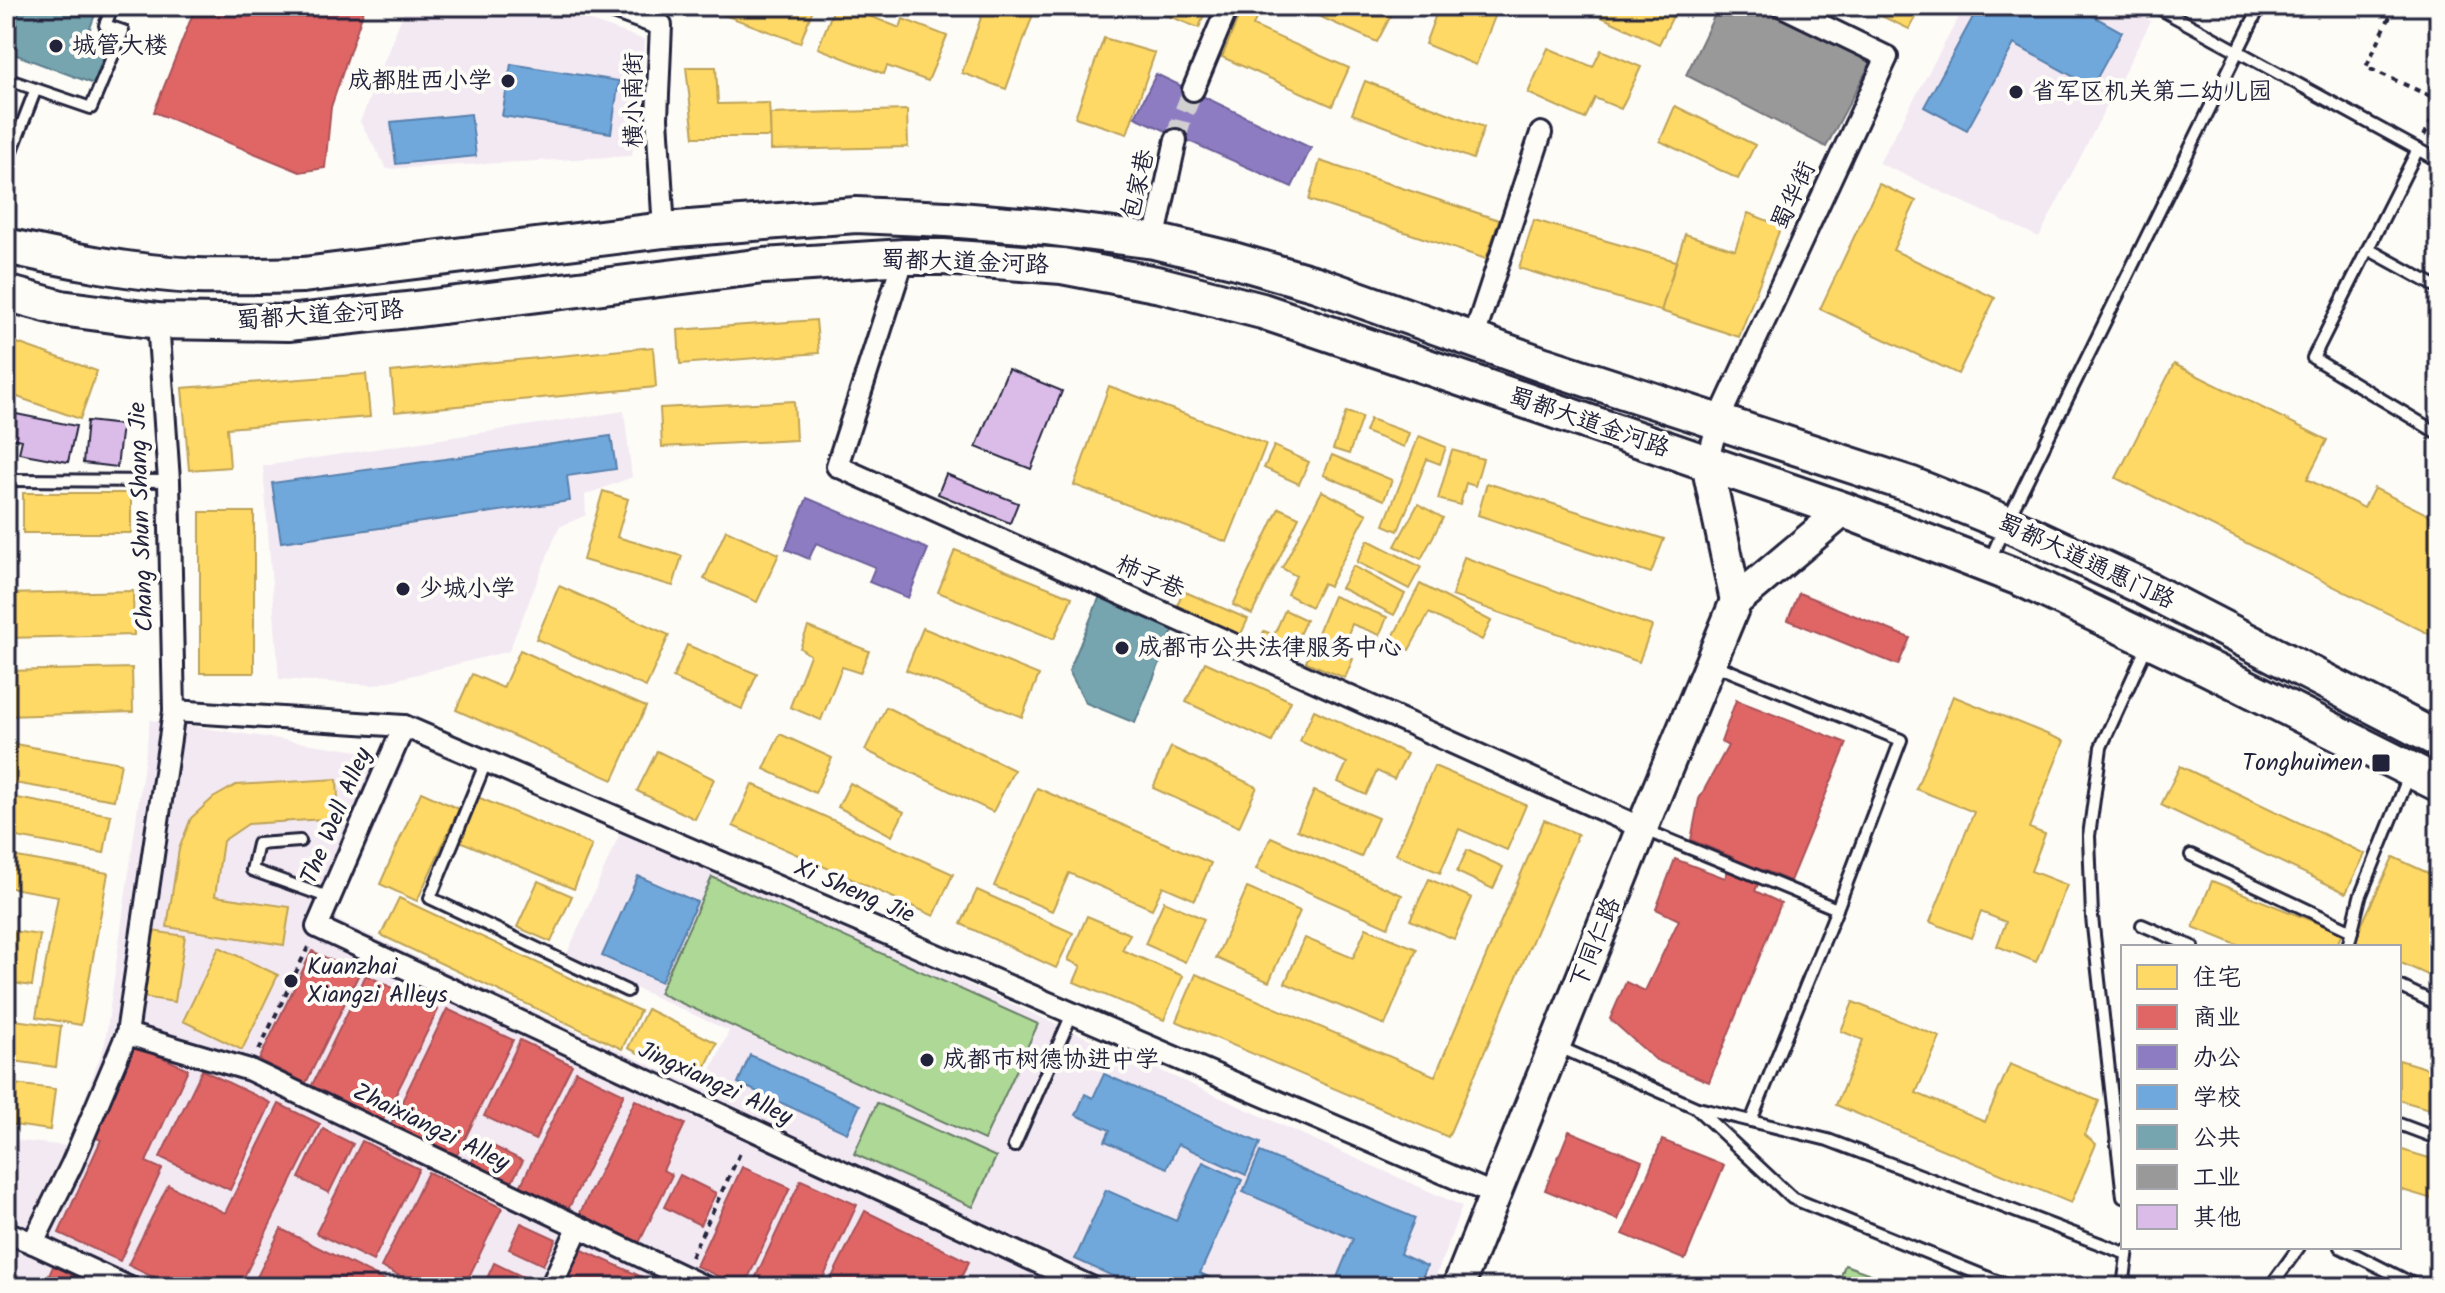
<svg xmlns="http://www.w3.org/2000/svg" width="2445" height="1293" font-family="Kalam,'LXGW WenKai TC',sans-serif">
	<rect width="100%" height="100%" fill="#fdfcf7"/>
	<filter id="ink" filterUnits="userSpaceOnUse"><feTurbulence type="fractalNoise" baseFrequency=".0125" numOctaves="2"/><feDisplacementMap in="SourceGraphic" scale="16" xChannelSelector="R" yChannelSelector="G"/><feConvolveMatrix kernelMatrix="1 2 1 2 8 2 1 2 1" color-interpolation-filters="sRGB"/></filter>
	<g filter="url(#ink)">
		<!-- built -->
		<g fill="#f3e9f3">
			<polygon points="406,6 555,6 555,8 645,40 632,156 387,169 360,122"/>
			<polygon points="1965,6 2125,6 2151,21 2039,237 1879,163"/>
			<polygon points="624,411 632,477 585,495 586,515 559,527 509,651 374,685 279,679 263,466"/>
			<polygon points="150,720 406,758 335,919 702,1089 729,1031 566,956 620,833 760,891 1462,1206 1432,1287 6,1287 6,1139 67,1146 105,1043"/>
		</g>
		<!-- green -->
		<g fill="#add895" stroke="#687d68" stroke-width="2">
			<polygon points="712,877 1038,1024 984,1140 659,993"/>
			<polygon points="877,1103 996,1157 973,1207 854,1154"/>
			<polygon points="1845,1265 1885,1279 1882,1287 1837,1287"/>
		</g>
		<!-- homes -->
		<g fill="#ffd966" stroke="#bda259" stroke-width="2">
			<polygon points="700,6 814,6 800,43"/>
			<polygon points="835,6 844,6 900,28 903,19 947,36 928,81 887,66 884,74 818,48"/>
			<polygon points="985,6 1036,6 1006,89 962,73"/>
			<polygon points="1143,6 1207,6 1199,28"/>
			<polygon points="1243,6 1260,8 1253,26 1349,68 1332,106 1222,57"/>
			<polygon points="1296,6 1396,6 1377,42"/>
			<polygon points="1439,6 1499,6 1476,65 1425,44"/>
			<polygon points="1578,6 1678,6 1659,44"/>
			<polygon points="1860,6 1921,6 1909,29"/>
			<polygon points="1104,38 1155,53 1127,134 1075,117"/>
			<polygon points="1548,48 1593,67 1601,50 1641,67 1621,109 1595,98 1585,119 1528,93"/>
			<polygon points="686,67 716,67 718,104 769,103 771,137 694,137"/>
			<polygon points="1365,81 1484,127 1473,159 1352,114"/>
			<polygon points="1675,106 1755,145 1738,179 1660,141"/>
			<polygon points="907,110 908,147 771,150 770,114"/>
			<polygon points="1320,161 1499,220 1486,259 1309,200"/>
			<polygon points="1879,184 1916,201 1893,250 1995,298 1958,374 1820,309"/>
			<polygon points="1748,213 1781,226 1739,337 1661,311 1685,234 1735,250"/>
			<polygon points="1534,220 1676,261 1661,311 1519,268"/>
			<polygon points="816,320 819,353 680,364 678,330"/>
			<polygon points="6,339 97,371 80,419 6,393"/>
			<polygon points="653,347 656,387 395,412 391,372"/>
			<polygon points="2174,364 2327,440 2307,479 2364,508 2374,488 2439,520 2439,639 2116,478"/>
			<polygon points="366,374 370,417 227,428 230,467 189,470 182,388"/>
			<polygon points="1109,386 1266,444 1227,542 1074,485"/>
			<polygon points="794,401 796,440 662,447 660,408"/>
			<polygon points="1346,412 1362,417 1349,454 1333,449"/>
			<polygon points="1370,419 1409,433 1404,447 1365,432"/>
			<polygon points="1419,436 1446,447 1440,464 1427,459 1398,531 1384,525"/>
			<polygon points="1274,446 1309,462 1299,484 1264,468"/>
			<polygon points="1452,450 1483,459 1475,486 1466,483 1460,505 1438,499"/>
			<polygon points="1332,455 1392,480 1384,500 1323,475"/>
			<polygon points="1487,483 1664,539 1651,573 1478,515"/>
			<polygon points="603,491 628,499 617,537 682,556 673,586 583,560"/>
			<polygon points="1322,491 1367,514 1329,586 1323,583 1311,607 1287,594 1296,576 1282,568"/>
			<polygon points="6,493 11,493 10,531 6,531"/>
			<rect x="23" y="493" width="108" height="40"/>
			<polygon points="1418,504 1443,518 1421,559 1395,546"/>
			<polygon points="1279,508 1299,517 1252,614 1233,605"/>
			<rect x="200" y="512" width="54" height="161"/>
			<polygon points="726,530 779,554 757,602 704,579"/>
			<polygon points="1368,540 1421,567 1409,589 1357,562"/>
			<polygon points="955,550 1072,597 1054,639 938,592"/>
			<polygon points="1464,557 1652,626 1639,662 1452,596"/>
			<polygon points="1353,566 1405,594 1394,615 1341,588"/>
			<polygon points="1420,584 1491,621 1482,640 1429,613 1409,650 1391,641"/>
			<polygon points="559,586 669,635 646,687 536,639"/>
			<polygon points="133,591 134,635 6,638 6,594"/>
			<polygon points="1183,591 1248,619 1240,636 1176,608"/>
			<polygon points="1333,596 1387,617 1380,635 1352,624 1340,654 1353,659 1345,678 1306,662"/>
			<polygon points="1285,610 1306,620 1287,660 1257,646 1264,631 1274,635"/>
			<polygon points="808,627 869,651 860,673 842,667 821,720 790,707 810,655 800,648"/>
			<polygon points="923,628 1039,675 1022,717 906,670"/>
			<polygon points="687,645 757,674 742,709 673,678"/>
			<polygon points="520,650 646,707 613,780 456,710 472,674 503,688"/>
			<polygon points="1205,662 1291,701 1272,742 1186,702"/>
			<polygon points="132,668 133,712 6,716 6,671"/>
			<polygon points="1953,696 2064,741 2029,828 2045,834 2031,871 2067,885 2036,962 1997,946 2006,922 1981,912 1971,938 1930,922 1974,812 1916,789"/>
			<polygon points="886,707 1014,770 993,812 865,750"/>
			<polygon points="1314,710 1407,754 1394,779 1377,771 1366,795 1338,782 1347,763 1300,741"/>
			<polygon points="780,734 832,758 815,793 764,769"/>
			<polygon points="15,744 121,763 114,800 8,782"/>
			<polygon points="1171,747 1257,787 1239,827 1153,788"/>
			<polygon points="657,751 714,779 695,819 637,791"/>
			<polygon points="1434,766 1526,805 1507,850 1459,829 1440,873 1396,854"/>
			<polygon points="2180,766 2365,854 2346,893 2161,805"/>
			<polygon points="337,779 339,818 248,824 223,841 215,896 290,907 284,945 167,927 179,849 191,818 213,798 236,785"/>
			<polygon points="850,783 904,812 892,836 838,807"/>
			<polygon points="752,784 953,874 934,916 733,826"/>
			<polygon points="1037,788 1211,863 1195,900 1163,886 1152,909 1069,873 1052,911 994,886"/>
			<polygon points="1314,791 1378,818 1361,857 1297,830"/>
			<polygon points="421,792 459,809 417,901 380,884"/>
			<polygon points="6,796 111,815 104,853 6,835"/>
			<polygon points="475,796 592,845 574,889 457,840"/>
			<polygon points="1544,820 1578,834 1448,1137 1176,1021 1196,974 1435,1076"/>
			<polygon points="1271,837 1402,895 1388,927 1256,869"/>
			<polygon points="1467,850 1503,867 1493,889 1457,872"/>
			<polygon points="6,855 108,873 81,1025 36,1017 58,896 6,887"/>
			<polygon points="2393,857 2439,878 2439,980 2399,962 2399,947 2367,947 2354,941"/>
			<polygon points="1429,879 1472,898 1454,939 1410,920"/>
			<polygon points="538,881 572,896 551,942 517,927"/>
			<polygon points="2212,881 2342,933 2336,947 2242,947 2193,927"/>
			<polygon points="1247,888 1300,911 1269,982 1216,958"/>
			<polygon points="977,890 1073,933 1056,968 961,924"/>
			<polygon points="399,898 640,1011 622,1049 381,935"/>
			<polygon points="1164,901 1204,919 1185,962 1145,944"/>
			<polygon points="1087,916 1130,934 1122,950 1183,976 1164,1020 1074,982 1081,966 1068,960"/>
			<polygon points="1366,928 1417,949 1385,1025 1285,983 1305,938 1353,958"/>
			<polygon points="6,930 40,935 32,986 6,982"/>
			<polygon points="152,931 185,936 175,1002 142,997"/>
			<polygon points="219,947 278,975 242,1050 183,1021"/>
			<polygon points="1853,1002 1940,1037 1916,1093 1985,1122 2010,1064 2099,1101 2085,1135 2096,1144 2071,1203 1836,1105 1863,1040 1841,1031"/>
			<polygon points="647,1009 717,1043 698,1082 628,1048"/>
			<polygon points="6,1019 61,1026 56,1067 6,1060"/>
			<polygon points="2399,1060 2439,1072 2439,1112 2399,1100"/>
			<polygon points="6,1083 55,1089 50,1130 6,1124"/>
			<polygon points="2399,1149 2439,1161 2439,1201 2399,1189"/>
		</g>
		<!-- shops -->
		<g fill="#e06666" stroke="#a75259" stroke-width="2">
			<polygon points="196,6 365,6 331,107 325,168 300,172 154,112"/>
			<polygon points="1799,593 1910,638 1898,665 1788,620"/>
			<polygon points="1736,700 1847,743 1790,881 1764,870 1755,891 1781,903 1709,1082 1656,1060 1610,1019 1626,982 1645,991 1679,920 1656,909 1675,859 1725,878 1733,857 1691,840 1699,799 1728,746 1721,742"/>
			<polygon points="312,951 359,974 306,1083 259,1060"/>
			<polygon points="366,975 438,1010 382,1122 311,1087"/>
			<polygon points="447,1009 513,1040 457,1155 391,1124"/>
			<polygon points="520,1040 572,1065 535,1140 484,1116"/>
			<polygon points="130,1043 188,1069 146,1162 162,1169 120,1261 59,1233 101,1140 88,1134"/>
			<polygon points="202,1070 271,1103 230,1190 160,1157"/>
			<polygon points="576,1071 624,1094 567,1212 519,1189"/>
			<polygon points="635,1100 685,1124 663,1170 672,1175 639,1243 579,1215"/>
			<polygon points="279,1104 320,1124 239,1287 222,1287 202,1277 197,1287 173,1287 128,1265 168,1185 225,1213"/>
			<polygon points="323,1129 353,1144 329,1193 299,1178"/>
			<polygon points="1569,1131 1642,1161 1618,1220 1545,1190"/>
			<polygon points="1662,1140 1724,1165 1685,1260 1623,1234"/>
			<polygon points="362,1141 419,1169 373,1261 316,1233"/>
			<polygon points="483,1141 523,1161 509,1187 469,1167"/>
			<polygon points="742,1167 790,1188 744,1287 741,1287 696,1266"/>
			<polygon points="428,1172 502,1208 464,1287 423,1287 381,1267"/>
			<polygon points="680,1175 716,1193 700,1225 664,1207"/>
			<polygon points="801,1180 857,1205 819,1287 751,1287"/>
			<polygon points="865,1211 969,1262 956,1287 827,1287"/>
			<polygon points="521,1223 556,1239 543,1265 509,1249"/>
			<polygon points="281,1229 398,1287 252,1287"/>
			<polygon points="578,1248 651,1281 648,1287 560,1287"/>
			<polygon points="494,1263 544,1287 483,1287"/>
			<polygon points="54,1264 105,1287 44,1287"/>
			<polygon points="1022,1277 1043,1287 1017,1287"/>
		</g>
		<!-- offices -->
		<g fill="#8e7cc3" stroke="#6e619a" stroke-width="2">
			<polygon points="1156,74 1311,148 1292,187 1135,117"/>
			<polygon points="807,498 928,549 908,598 869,582 875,567 816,543 809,559 786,549"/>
		</g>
		<!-- schools -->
		<g fill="#6fa8dc" stroke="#5880ac" stroke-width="2">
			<polygon points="1979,6 2075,6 2122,32 2092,87 2014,44 1967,130 1924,107"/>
			<polygon points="511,64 619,81 611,133 502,116"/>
			<polygon points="471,114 476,156 396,164 391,122"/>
			<polygon points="611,436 616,469 567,476 570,501 281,542 272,483"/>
			<polygon points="638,876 697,902 661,982 602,956"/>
			<polygon points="750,1055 860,1105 847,1133 738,1083"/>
			<polygon points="1104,1074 1260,1143 1246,1175 1178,1144 1167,1168 1105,1141 1110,1130 1076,1115 1085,1094 1093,1098"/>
			<polygon points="1260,1152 1415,1218 1400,1254 1427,1266 1418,1287 1333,1287 1353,1239 1243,1192"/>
			<polygon points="1203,1162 1242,1180 1200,1273 1230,1287 1137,1287 1075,1259 1106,1190 1176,1221"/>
		</g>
		<!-- public -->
		<g fill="#76a5af" stroke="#5d7e8c" stroke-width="2">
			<polygon points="6,6 98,6 88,34 108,41 94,84 6,51"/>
			<polygon points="1100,596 1175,626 1135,723 1086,703 1069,671"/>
		</g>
		<!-- industry -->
		<polygon fill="#999" stroke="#75757d" stroke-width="2" points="1719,6 1763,6 1871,62 1826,147 1686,75"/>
		<!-- building -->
		<g fill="#dbbce9" stroke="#22223b" stroke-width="2">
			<polygon points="1008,369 1062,391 1031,469 976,447"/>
			<polygon points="6,412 76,426 68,462 19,453 22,440 6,437"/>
			<polygon points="87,421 122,425 117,467 83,463"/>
			<polygon points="946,474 1018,503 1010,523 938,494"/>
		</g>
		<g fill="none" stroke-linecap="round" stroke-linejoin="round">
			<!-- street-tunnel -->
			<polyline stroke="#d1d0d1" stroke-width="20" stroke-dasharray="20 10" stroke-linecap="butt" points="1176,140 1181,120 1193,90"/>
			<!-- lane casing -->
			<g stroke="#22223b" stroke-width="16">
				<g id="lane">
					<polyline points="2155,6 2439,161"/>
					<polyline points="6,79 91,108 123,31 105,25 113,6"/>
					<polyline points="2418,149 2313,358 2439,434"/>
					<polyline points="6,166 35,91"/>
					<polyline points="2368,249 2439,288"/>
					<polyline points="6,480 169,481"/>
					<polyline points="1990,560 2006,523 2260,6"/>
					<polyline points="1715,665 1901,740 1837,909"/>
					<polyline points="486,762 430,898 627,991"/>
					<polyline points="1643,829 1837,909 1751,1121"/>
					<polyline points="300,841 258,844 252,870 330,898"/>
					<polyline points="2191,855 2352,931"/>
					<polyline points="2142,925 2193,947"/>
					<polyline points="2348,947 2360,897 2409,776"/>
					<polyline points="2399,986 2439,1005"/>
					<polyline points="1559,1047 1695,1107 1792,1198 2011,1287"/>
					<polyline points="1698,1108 1828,1140 2127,1254"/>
					<polyline points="2399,1124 2439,1139"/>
					<polyline points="1014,1146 1072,1014"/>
					<polyline points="2123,1197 2092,917 2089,836 2101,747 2147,646"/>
					<polyline points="2340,1247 2419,1287"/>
					<polyline points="2123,1287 2128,1249"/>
					<polyline points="2270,1287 2299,1247"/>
				</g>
			</g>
			<!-- street casing -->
			<g stroke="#22223b" stroke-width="26">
				<g id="street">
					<polyline points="608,6 661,25 657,118 664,230"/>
					<polyline points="1193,90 1228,6"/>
					<polyline points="1154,241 1176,140"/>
					<polyline points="904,257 837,466 1642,828"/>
					<polyline points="1473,340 1541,133"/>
					<polyline points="1707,464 1718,421 1887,57 1782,6"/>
					<polyline points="174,711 404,726 1495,1195"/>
					<polyline points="404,726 317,927 1091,1287"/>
					<polyline points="127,1034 250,1070 705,1287"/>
					<polyline points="6,1232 33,1243 128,1287"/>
					<polyline points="33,1243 72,1164 127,1034 174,711 169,481 158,321"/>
					<polyline points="551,1287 578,1228"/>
				</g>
			</g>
			<!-- secondary casing -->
			<g stroke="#22223b" stroke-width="36">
				<g id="secondary">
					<polyline points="1707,464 1736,601"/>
					<polyline points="1458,1287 1642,828 1736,601 1844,510"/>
				</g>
			</g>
			<!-- primary casing -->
			<g stroke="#22223b" stroke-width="40">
				<g id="primary">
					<path d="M6 246C69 260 133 273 197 276 232 277 267 276 303 275L664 230 856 215 947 219 1045 227 1154 241 1233 260 1316 284 1544 365 1912 485 2006 523 2137 584 2439 740"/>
					<polyline points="6,293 61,308 158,321 288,323 417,309 764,266 904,257 943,257 1062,266 1161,285 1262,311 1384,352 1844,510 2020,578 2208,668 2439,784"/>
				</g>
			</g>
			<!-- path -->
			<g stroke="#22223b" stroke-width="4" stroke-dasharray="6 6" stroke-linecap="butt">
				<polyline points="2395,6 2366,67 2439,100"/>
				<polyline points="2424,136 2439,105"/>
				<polyline points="259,1050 309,945"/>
				<polyline points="691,1257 742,1149"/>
			</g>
			<!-- lane -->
			<use href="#lane" stroke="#fdfcf7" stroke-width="10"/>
			<!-- street -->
			<use href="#street" stroke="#fdfcf7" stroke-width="20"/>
			<!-- secondary -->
			<use href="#secondary" stroke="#fdfcf7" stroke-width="30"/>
			<!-- primary -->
			<use href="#primary" stroke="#fdfcf7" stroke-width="34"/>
		</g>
	</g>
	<!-- markers -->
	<g fill="#22223b" stroke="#fdfcf7" stroke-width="3">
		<circle cx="56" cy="46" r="8"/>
		<circle cx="508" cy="81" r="8"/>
		<circle cx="2016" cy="92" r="8"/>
		<circle cx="403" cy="589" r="8"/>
		<circle cx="1122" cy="648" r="8"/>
		<rect x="2371" y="753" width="20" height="20" rx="4"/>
		<circle cx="291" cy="981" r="8"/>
		<circle cx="927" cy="1060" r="8"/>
	</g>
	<g text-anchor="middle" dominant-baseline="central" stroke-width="8" stroke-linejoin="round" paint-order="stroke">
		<!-- poi labels -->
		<g font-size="24" fill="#22223b" stroke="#fdfcf7" text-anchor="start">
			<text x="72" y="46">城管大楼</text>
			<text x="492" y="81" text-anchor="end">成都胜西小学</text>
			<text x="2032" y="92">省军区机关第二幼儿园</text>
			<text x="419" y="589">少城小学</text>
			<text x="1138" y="648">成都市公共法律服务中心</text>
			<text x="2363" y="763" text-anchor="end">Tonghuimen</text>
			<text x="307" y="967">Kuanzhai<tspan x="307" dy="28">Xiangzi Alleys</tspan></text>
			<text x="943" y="1060">成都市树德协进中学</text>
		</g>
		<!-- street labels -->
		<g font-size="24" fill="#22223b" stroke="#fdfcf7">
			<text transform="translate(634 100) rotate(-90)">横小南街</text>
			<text transform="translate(1139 185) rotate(-77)">包家巷</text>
			<text transform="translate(1794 196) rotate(-65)">蜀华街</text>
			<text transform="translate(965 263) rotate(2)">蜀都大道金河路</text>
			<text transform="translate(320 316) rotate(-4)">蜀都大道金河路</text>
			<text transform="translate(1589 423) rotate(19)">蜀都大道金河路</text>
			<text transform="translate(142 517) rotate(-92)">Chang Shun Shang Jie</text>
			<text transform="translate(2086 562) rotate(25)">蜀都大道通惠门路</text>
			<text transform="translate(1150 578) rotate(24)">柿子巷</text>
			<text transform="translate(337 816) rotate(-67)">The Well Alley</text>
			<text transform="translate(854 892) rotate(23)">Xi Sheng Jie</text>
			<text transform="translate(1596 943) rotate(-68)">下同仁路</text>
			<text transform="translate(715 1084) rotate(25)">Jingxiangzi Alley</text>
			<text transform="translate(431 1128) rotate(26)">Zhaixiangzi Alley</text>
		</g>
	</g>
	<!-- margin -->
	<rect width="2445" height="1293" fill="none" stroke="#fdfcf7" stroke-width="32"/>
	<rect x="16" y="16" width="2413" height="1261" fill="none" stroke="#22223b" stroke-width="3" filter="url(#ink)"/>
	<!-- legend -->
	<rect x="2121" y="945" width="280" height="304" fill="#fdfcf7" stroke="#a5a5ac" stroke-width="2"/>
	<rect x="2137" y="965" width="40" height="24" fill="#ffd966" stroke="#a5a5ac" stroke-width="2"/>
	<text x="2193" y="985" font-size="24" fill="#22223b">住宅</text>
	<rect x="2137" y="1005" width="40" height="24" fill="#e06666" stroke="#a5a5ac" stroke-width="2"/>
	<text x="2193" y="1025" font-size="24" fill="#22223b">商业</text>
	<rect x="2137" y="1045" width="40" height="24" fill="#8e7cc3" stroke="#a5a5ac" stroke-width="2"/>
	<text x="2193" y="1065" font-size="24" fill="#22223b">办公</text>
	<rect x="2137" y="1085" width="40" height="24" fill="#6fa8dc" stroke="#a5a5ac" stroke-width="2"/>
	<text x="2193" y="1105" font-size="24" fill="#22223b">学校</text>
	<rect x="2137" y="1125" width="40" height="24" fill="#76a5af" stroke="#a5a5ac" stroke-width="2"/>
	<text x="2193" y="1145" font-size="24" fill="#22223b">公共</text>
	<rect x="2137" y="1165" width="40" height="24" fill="#999999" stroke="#a5a5ac" stroke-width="2"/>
	<text x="2193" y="1185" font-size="24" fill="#22223b">工业</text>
	<rect x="2137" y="1205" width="40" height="24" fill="#dbbce9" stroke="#a5a5ac" stroke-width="2"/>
	<text x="2193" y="1225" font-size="24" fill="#22223b">其他</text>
</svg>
